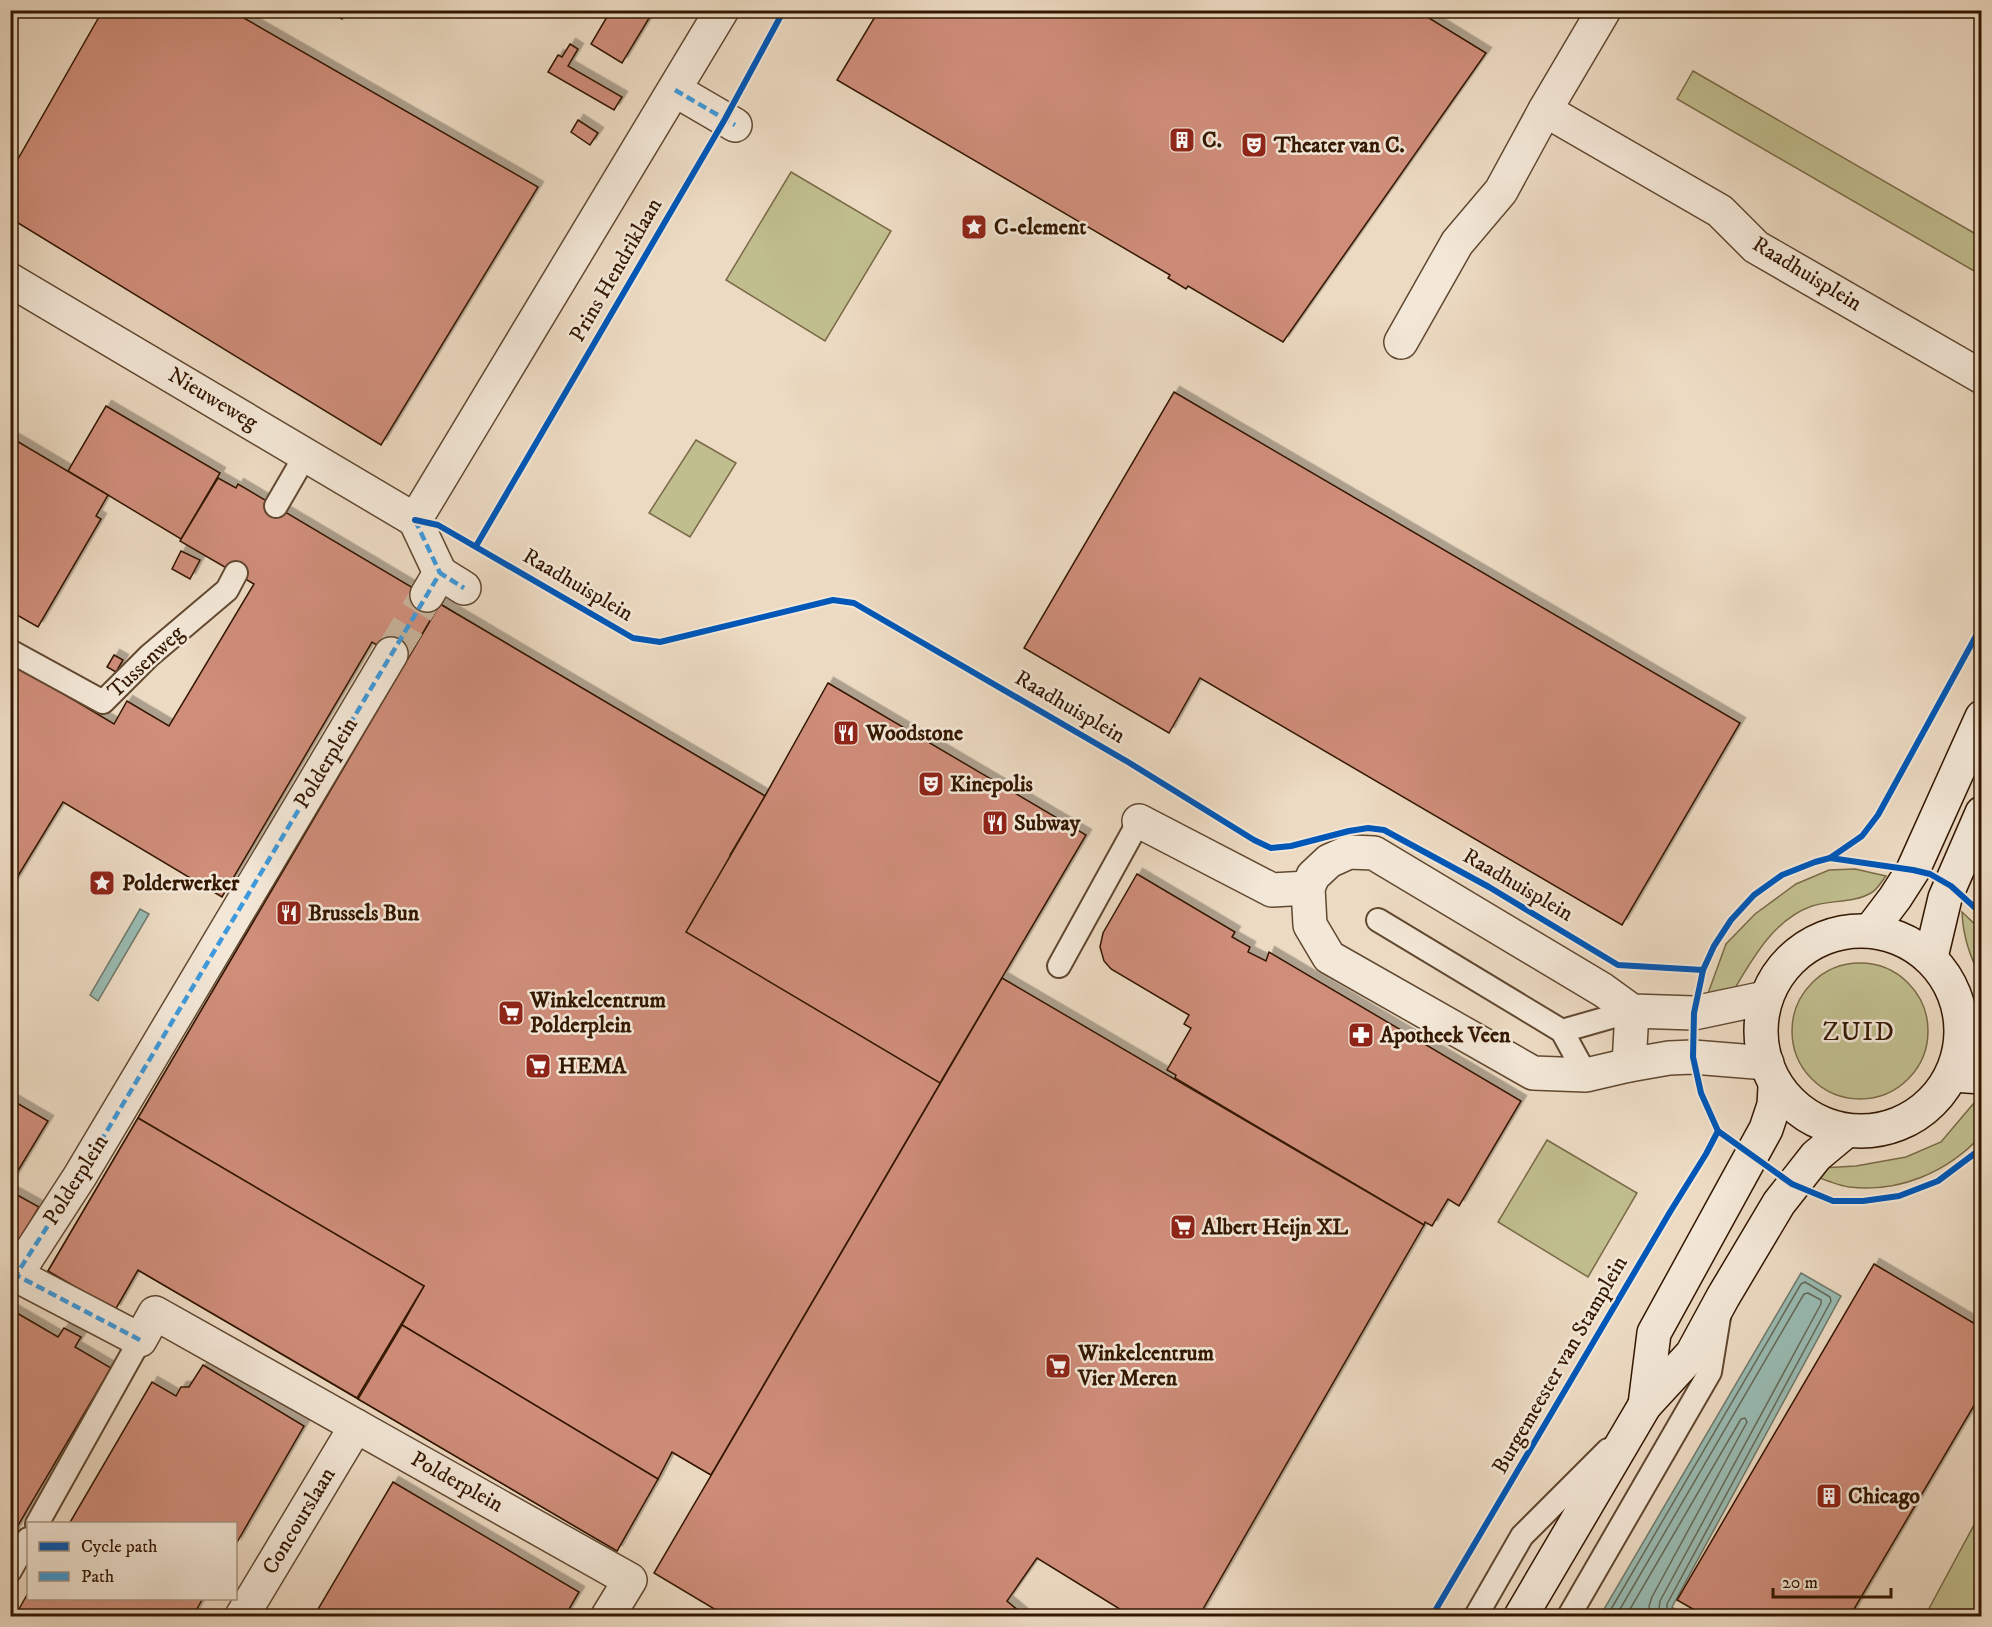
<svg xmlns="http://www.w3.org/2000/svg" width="1992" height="1627" font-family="'IM FELL DW Pica',serif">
	<defs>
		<filter id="shadow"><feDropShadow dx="5.5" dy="-5.5" stdDeviation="0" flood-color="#0004"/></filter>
	</defs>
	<rect width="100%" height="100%" fill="#ecdac2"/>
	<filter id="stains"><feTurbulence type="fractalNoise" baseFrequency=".00333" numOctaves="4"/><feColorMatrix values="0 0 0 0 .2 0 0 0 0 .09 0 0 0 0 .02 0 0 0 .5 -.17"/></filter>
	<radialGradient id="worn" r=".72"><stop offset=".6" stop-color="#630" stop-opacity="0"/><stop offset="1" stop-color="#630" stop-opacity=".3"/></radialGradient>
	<!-- green -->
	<g fill="#c0bd8e" stroke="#7a6a47" stroke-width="1.5">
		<polygon points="1693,71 1981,237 1981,275 1677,99"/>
		<polygon points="791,172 891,231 825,341 726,280"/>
		<polygon points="696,440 736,463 690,537 649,513"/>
		<path d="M1855 869 1886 876C1882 881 1877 890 1871 893 1854 903 1830 900 1812 906 1775 919 1754 956 1735 988L1707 996 1726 944 1755 914 1796 884 1829 870Z"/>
		<path d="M1962 912 1981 930V979C1970 956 1963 937 1962 912Z"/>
		<circle cx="1860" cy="1031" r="68"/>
		<path d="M1981 1101V1136C1947 1172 1900 1193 1849 1187 1836 1185 1822 1179 1810 1174L1821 1168 1856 1166 1906 1157 1941 1142 1974 1103Z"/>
		<polygon points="1547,1140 1637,1193 1588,1277 1498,1222"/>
		<polygon points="1981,1512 1981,1616 1925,1616"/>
	</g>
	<!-- water -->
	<g fill="#99bbb2" stroke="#70796b" stroke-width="1.5">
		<polygon points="140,909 149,914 98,1001 90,995"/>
		<polygon points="1801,1273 1841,1296 1672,1607 1684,1616 1600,1616"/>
	</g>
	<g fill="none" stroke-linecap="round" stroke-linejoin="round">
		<!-- shore -->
		<g stroke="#666959" stroke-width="1.5">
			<polyline points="1607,1616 1801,1284 1805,1282 1830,1297 1831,1301 1667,1604 1667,1611 1674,1616"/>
			<polyline points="1616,1616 1804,1294 1808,1293 1821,1300 1821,1304 1660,1601 1659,1609 1662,1616"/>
			<polyline points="1626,1616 1741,1419 1745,1418 1747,1422 1652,1597 1649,1606 1651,1616"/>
		</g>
	</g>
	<!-- building -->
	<g fill="#cf8d7a" stroke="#331700" stroke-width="1.5" filter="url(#shadow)">
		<polygon points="103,10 230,10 538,187 381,445 10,218 10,173"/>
		<polygon points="327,10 347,10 342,19"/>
		<polygon points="611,10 654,10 622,63 591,44"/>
		<polygon points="879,10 1416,10 1486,53 1283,342 1188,286 1186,289 1168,278 1170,275 837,80"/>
		<polygon points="570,44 578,49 568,66 622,97 614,110 548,72 558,55 562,57"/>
		<polygon points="578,120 598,133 590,145 571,132"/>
		<polygon points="1174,392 1740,723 1622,925 1200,678 1169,733 1024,648"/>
		<polygon points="106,406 220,473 181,539 68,471"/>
		<polygon points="10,437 108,495 96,516 101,519 38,627 10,611"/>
		<polygon points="218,478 236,488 238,484 440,604 406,663 372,642 222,897 63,802 10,889 10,662 114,724 127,701 169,726 254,584 180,541"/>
		<polygon points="181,551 200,560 190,579 172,569"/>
		<polygon points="440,604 765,796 686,932 940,1083 711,1475 672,1452 617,1551 138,1270 115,1310 48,1271"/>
		<polygon points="440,604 765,796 730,855 986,1005 711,1475 672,1452 658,1479 402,1325 424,1286 138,1118"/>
		<polygon points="114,655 123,660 116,672 107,667"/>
		<polygon points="828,683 1086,835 940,1083 686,932 765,796"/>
		<polygon points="1137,874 1235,932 1232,937 1250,947 1248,952 1266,961 1269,952 1521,1101 1459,1206 1448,1199 1432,1226 1425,1222 1424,1225 1175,1078 1176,1075 1167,1070 1191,1028 1184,1024 1189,1015 1111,969 1104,961 1100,947 1103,933"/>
		<polygon points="1002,978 1424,1225 1199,1616 1131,1616 1037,1558 1007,1601 1025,1616 726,1616 654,1573"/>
		<polygon points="10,1099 48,1121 10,1184"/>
		<polygon points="138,1118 424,1286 357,1398 138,1270 115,1310 48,1271"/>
		<polygon points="10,1191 39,1207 10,1255"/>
		<polygon points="1874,1264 1982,1328 1982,1392 1850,1616 1705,1616 1677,1600"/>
		<polygon points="10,1309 58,1337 64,1328 81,1337 75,1347 111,1368 10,1539"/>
		<polygon points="402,1325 658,1479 617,1551 358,1399"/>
		<polygon points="203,1365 304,1426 236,1544 236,1524 69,1524 152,1382 176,1396 181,1387 189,1387"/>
		<polygon points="393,1482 579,1592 565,1616 314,1616"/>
		<polygon points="28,1593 28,1598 203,1598 193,1616 15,1616"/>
	</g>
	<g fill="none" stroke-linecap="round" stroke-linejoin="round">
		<!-- street-tunnel -->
		<polyline stroke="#c7b39b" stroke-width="33" stroke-dasharray="33 16" stroke-linecap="butt" points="391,654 427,595"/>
		<!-- lane casing -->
		<g stroke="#614830" stroke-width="26">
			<g id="lane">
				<polyline points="276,506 305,456"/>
				<polyline points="10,651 103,702 149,656 227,590 236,573"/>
				<polyline points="1378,920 1562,1031 1586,1075"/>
				<polyline points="1059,966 1139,821"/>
				<polyline points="1562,1031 1632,1011"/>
				<polyline points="37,1524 140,1340"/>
				<polyline points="10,1571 28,1539"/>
				<polyline points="1476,1616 1522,1536 1608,1450"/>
				<polyline points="1569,1616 1710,1372 1719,1317"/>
			</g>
		</g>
		<!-- street casing -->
		<g stroke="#614830" stroke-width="36">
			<g id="street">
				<polyline points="675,90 735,125"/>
				<polyline points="1545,110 1720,211 1756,247 1982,377"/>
				<polyline points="10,280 415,520"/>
				<polyline points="1401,342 1457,243 1501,191 1545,110 1604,10"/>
				<polyline points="415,520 722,10"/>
				<polyline points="415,520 440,573"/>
				<polyline points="427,595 440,573 464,588"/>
				<polyline points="391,654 80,1176 16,1275 140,1340 155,1313 630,1580 608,1616"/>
				<polyline points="1139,821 1272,890 1308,888"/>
				<polyline points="1765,998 1694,1013 1632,1011 1603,990 1374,853 1349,852 1329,861 1313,876 1308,888 1310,925 1329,957 1533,1073 1586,1075 1629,1065 1669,1058 1693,1057 1767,1063"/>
				<polyline points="1629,1065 1632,1011"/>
				<polyline points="242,1616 356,1426"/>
			</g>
		</g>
		<!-- secondary casing -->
		<g stroke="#331700" stroke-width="36">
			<g id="secondary">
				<circle cx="1861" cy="1031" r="100"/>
				<polyline points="1870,931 1895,898 1913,870 1982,717"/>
				<polyline points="1931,957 1945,898 1982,813"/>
				<polyline points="1952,1075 1982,1077"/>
				<polyline points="1645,1405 1654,1333 1766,1129 1774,1105 1775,1087"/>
				<polyline points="1521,1616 1645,1405 1692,1354 1723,1297 1779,1203 1816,1156 1846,1131"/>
			</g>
		</g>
		<!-- lane -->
		<use href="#lane" stroke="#f3e7d7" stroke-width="22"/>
		<!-- street -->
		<use href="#street" stroke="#f3e7d7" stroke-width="33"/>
		<!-- secondary -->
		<use href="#secondary" stroke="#f3e7d7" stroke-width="33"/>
		<!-- quiet -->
		<g stroke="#3e9adc" stroke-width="4.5" stroke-dasharray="9 4.5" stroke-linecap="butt">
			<polyline points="675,90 735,125"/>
			<polyline points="415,520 440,573"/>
			<polyline points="140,1340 16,1275 80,1176 440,573 464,588"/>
		</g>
		<!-- cycleway casing -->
		<g stroke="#f3e7d7" stroke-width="10">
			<g id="cycleway">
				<polyline points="415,520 438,525 633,638 660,642 833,600 854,603 1128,762 1254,840 1271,848 1291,846 1349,831 1368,828 1384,830 1489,887 1618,965 1703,970"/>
				<polyline points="476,546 725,119 784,10"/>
				<polyline points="1830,858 1862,836 1878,815 1982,625"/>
				<polyline points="1982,914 1951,886 1930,874 1913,870 1830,858 1815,862 1782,875 1754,895 1731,920 1714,946 1703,970 1701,980 1694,1013 1693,1057 1701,1093 1718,1131 1792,1184 1833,1201 1863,1201 1899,1196 1938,1181 1982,1148"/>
				<polyline points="1432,1616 1670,1212 1706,1154 1718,1131"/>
			</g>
		</g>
		<!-- cycleway -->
		<use href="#cycleway" stroke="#0057b8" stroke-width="6"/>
	</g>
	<!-- icons -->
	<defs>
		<g id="building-square" transform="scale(1.35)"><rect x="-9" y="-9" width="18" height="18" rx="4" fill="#8f2418" stroke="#f3e7d7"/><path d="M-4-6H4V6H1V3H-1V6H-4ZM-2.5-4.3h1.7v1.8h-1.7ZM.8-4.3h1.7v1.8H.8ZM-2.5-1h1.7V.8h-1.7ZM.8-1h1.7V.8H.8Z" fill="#fff"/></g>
		<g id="theatre-square" transform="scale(1.35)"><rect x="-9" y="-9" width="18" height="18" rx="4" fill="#8f2418" stroke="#f3e7d7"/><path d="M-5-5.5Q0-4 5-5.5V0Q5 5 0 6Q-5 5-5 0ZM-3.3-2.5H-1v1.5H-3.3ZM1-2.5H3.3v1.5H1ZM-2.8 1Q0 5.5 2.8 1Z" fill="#fff"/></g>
		<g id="sight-square" transform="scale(1.35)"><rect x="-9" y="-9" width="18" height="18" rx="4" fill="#8f2418" stroke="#f3e7d7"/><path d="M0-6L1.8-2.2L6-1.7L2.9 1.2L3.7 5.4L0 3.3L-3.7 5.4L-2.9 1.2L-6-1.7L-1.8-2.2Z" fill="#fff"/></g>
		<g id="restaurant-square" transform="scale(1.35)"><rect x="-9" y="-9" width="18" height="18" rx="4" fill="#8f2418" stroke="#f3e7d7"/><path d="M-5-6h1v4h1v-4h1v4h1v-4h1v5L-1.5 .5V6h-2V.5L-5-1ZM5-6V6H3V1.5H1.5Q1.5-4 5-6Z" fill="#fff"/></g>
		<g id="supermarket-square" transform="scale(1.35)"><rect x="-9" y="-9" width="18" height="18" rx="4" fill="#8f2418" stroke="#f3e7d7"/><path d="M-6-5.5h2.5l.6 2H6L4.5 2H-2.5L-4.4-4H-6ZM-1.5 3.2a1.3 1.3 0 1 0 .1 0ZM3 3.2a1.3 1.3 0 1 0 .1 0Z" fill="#fff"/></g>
		<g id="pharmacy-square" transform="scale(1.35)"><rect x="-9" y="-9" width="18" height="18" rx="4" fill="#8f2418" stroke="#f3e7d7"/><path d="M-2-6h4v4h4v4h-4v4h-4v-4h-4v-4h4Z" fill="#fff"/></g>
	</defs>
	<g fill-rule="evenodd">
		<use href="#building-square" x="1182" y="140"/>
		<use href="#theatre-square" x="1254" y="145"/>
		<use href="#sight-square" x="974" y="227"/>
		<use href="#restaurant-square" x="846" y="733"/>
		<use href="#theatre-square" x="931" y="784"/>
		<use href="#restaurant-square" x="995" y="823"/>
		<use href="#sight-square" x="102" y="883"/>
		<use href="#restaurant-square" x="289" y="913"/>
		<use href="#supermarket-square" x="511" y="1013"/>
		<use href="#pharmacy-square" x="1361" y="1035"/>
		<use href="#supermarket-square" x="538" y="1066"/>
		<use href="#supermarket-square" x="1183" y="1227"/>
		<use href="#supermarket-square" x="1058" y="1366"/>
		<use href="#building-square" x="1829" y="1496"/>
	</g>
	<g text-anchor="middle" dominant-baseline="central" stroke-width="5" stroke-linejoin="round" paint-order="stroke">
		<!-- poi labels -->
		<g font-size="22" font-weight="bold" fill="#331700" stroke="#f3e7d7" text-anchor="start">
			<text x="1202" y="140">C.</text>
			<text x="1274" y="145">Theater van C.</text>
			<text x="994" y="227">C-element</text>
			<text x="866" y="733">Woodstone</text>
			<text x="950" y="784">Kinepolis</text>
			<text x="1014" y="823">Subway</text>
			<text x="122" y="883">Polderwerker</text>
			<text x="308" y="913">Brussels Bun</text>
			<text x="530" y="1000">Winkelcentrum<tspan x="530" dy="25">Polderplein</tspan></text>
			<text x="1380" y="1035">Apotheek Veen</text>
			<text x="558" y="1066">HEMA</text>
			<text x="1202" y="1227">Albert Heijn XL</text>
			<text x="1078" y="1353">Winkelcentrum<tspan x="1078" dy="25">Vier Meren</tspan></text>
			<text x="1848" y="1496">Chicago</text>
		</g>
		<!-- street labels -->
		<g font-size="22" fill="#331700" stroke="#f3e7d7">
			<text transform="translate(616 270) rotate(-60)">Prins Hendriklaan</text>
			<text transform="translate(1807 274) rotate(31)">Raadhuisplein</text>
			<text transform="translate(213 399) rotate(31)">Nieuweweg</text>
			<text transform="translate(578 585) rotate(30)">Raadhuisplein</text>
			<text transform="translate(146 662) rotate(-43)">Tussenweg</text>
			<text transform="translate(1070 707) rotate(30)">Raadhuisplein</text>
			<text transform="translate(326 763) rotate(-59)">Polderplein</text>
			<text transform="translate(1518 885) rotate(30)">Raadhuisplein</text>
			<text transform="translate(76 1180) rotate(-58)">Polderplein</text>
			<text transform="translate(1560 1365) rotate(-60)">Burgemeester van Stamplein</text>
			<text transform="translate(457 1482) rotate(29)">Polderplein</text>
			<text transform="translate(299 1521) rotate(-59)">Concourslaan</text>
		</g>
		<!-- quarter labels -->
		<g font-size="26" letter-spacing="1.5" fill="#331700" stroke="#f3e7d7">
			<text x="1859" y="1032">ZUID</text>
		</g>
	</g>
	<!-- margin -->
	<rect width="1992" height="1627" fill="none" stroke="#ecdac2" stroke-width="36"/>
	<rect x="12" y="12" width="1968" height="1603" fill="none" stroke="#331700" stroke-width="3"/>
	<rect x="18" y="18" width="1956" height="1591" fill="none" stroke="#331700" stroke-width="1.5"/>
	<!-- legend -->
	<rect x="27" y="1522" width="210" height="78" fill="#f3e7d7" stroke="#a69481" stroke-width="1.5"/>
	<rect x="39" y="1542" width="30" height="9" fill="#0057b8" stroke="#a69481" stroke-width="1.5"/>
	<text x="81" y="1552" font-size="18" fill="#331700">Cycle path</text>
	<rect x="39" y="1572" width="30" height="9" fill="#3e9adc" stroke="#a69481" stroke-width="1.5"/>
	<text x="81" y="1582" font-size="18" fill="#331700">Path</text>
	<!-- scale -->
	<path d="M1773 1588v9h118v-9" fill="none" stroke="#331700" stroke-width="3"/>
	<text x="1782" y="1588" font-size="18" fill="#331700" stroke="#f3e7d7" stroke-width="4.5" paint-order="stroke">20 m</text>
	<rect width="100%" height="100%" filter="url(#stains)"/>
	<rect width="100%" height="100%" fill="url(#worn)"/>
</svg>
